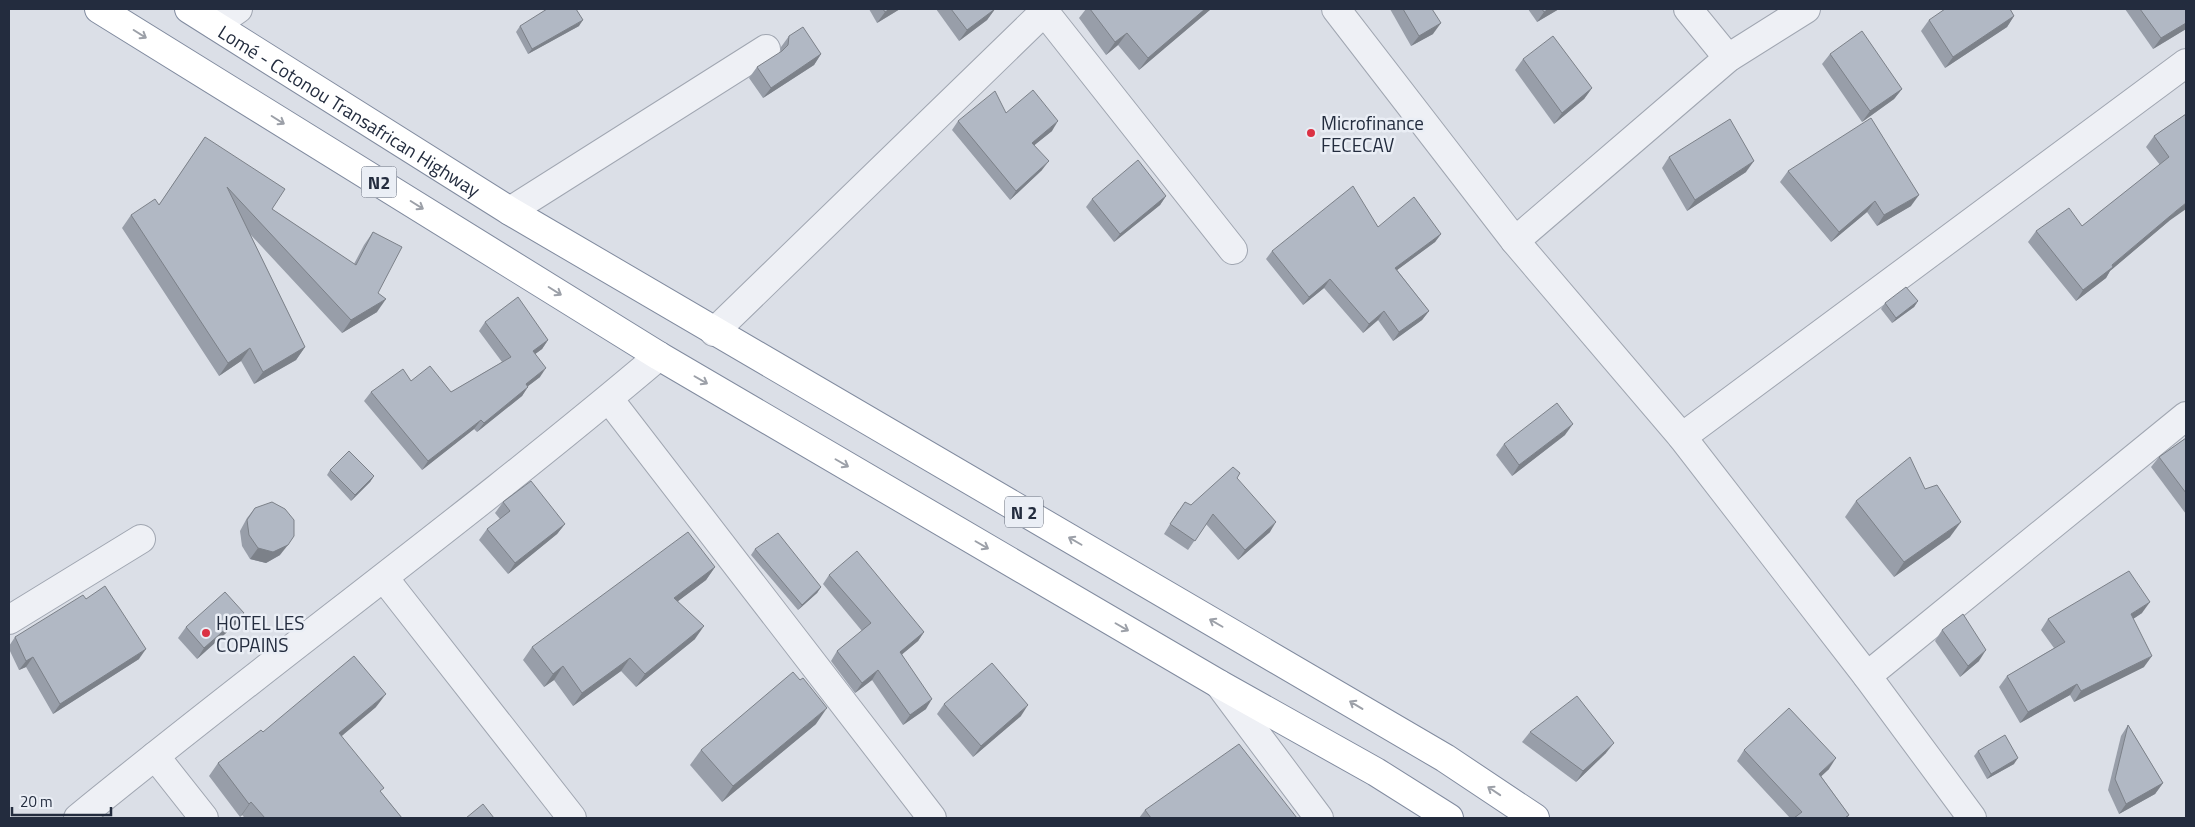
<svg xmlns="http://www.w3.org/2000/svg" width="2195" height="827" font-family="'Titillium Web',sans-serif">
	<rect width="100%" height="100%" fill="#dbdfe7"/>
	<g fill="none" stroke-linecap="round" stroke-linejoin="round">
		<!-- minor casing -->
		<g stroke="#a0a6b1" stroke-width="30">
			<g id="minor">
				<polyline points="1688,9 1728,58"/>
				<polyline points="1044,11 1233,250"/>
				<polyline points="215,25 238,9"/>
				<polyline points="510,211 766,49"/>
				<polyline points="1515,241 1728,58 1806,9"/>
				<polyline points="714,332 1047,9"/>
				<polyline points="609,399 932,818"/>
				<polyline points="1682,437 2186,63"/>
				<polyline points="384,578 572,818"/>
				<polyline points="9,620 141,539"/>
				<polyline points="1867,676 2186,416"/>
				<polyline points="1219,684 1319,818"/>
				<polyline points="155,756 204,818"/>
				<path d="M78 818C270 661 470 516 659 356"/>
			</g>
		</g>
		<!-- tertiary casing -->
		<g stroke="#a0a6b1" stroke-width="30">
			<polyline id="tertiary" points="1336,9 1515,241 1682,437 1867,676 1972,818"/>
		</g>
		<!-- trunk casing -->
		<g stroke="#818b9f" stroke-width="30">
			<g id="trunk">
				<polyline points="99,9 659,356 1219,684 1376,772 1449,818"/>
				<path id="s1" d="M189 9 510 211 1445 758 1535 818"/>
			</g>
		</g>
		<!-- minor -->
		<use href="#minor" stroke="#eef0f5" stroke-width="28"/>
		<!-- tertiary -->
		<use href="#tertiary" stroke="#eef0f5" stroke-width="28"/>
		<!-- trunk -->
		<use href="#trunk" stroke="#fff" stroke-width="28"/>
	</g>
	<!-- wall -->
	<g fill="#989ea9">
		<polygon points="869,9 900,9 877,23"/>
		<polygon points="936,9 995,9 987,20 959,41"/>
		<polygon points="1086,9 1211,9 1139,70 1118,45 1106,55 1079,18"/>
		<polygon points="1390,9 1432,9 1433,34 1411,46"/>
		<polygon points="1528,9 1559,9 1537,22"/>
		<polygon points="2125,9 2186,9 2186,29 2153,49"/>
		<polygon points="2014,16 2007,27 1945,68 1921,31 1929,20"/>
		<polygon points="520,26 579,26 528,54 516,32"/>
		<polygon points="789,36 821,54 814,65 763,98 749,78 757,67 781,52 781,47"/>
		<polygon points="1830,54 1902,89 1894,99 1862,122 1822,64"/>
		<polygon points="1523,59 1592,88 1584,99 1554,124 1515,70"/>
		<polygon points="1006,113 1052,131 1034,145 1042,170 1010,200 952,130 958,121"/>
		<polygon points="2186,114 2169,221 2110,271 2106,278 2076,301 2028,242 2036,231 2082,226 2160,165 2146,147 2154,136"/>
		<polygon points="205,137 272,209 354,264 364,245 373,232 378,293 377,312 342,333 250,234 305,347 296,360 254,384 241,361 219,376 122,228 131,215 159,205"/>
		<polygon points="1669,157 1746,172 1687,211 1662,168"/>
		<polygon points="1788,171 1911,206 1877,226 1867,212 1831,242 1780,182"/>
		<polygon points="1166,196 1160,205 1114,242 1086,207 1092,199"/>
		<polygon points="1378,227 1441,234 1435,242 1397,270 1429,311 1422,320 1393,341 1378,320 1363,333 1324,288 1303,305 1266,259 1272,251"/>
		<polygon points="1918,301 1914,307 1892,323 1881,309 1885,303"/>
		<polygon points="485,322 548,340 542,349 535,354 540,377 528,386 522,396 477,432 474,429 422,470 364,401 371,392 411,381 451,392 502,362 479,331"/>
		<polygon points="1565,435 1512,476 1496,455 1504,444"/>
		<polygon points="2186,438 2186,514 2151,467 2159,457"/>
		<polygon points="330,470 374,476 370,482 351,501 327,475"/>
		<polygon points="1237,478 1270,532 1238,560 1206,524 1188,550 1164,534 1178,511 1191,505"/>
		<polygon points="1856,501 1950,537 1894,577 1845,517"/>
		<polygon points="503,502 565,524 557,534 508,574 479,540 487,529 500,519 495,513"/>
		<polygon points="255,508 280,555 266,563 250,559 242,546 240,531 247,518"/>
		<polygon points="755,549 821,587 817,593 798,610 751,555"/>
		<polygon points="715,567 706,580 678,601 695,639 636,687 621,671 573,706 554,680 544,687 523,660 532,647"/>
		<polygon points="829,575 924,632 918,641 902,654 926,709 903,725 872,680 855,693 831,661 837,651 862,631 823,584"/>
		<polygon points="86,599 139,659 53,714 26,667 19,670 9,649 9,646 15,637"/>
		<polygon points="244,613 236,624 197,659 178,638 186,627"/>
		<polygon points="2142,613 2133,619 2144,667 2074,702 2070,695 2020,723 1999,687 2007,676 2054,648 2041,630 2048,619"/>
		<polygon points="1942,630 1979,661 1960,677 1935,641"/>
		<polygon points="944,704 1021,716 973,757 937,714"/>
		<polygon points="376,707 341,736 381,792 402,818 245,818 242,815 240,817 209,776 218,763 263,732"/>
		<polygon points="816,724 722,802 690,765 701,750"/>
		<polygon points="2128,725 2163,783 2155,794 2119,814 2108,790 2121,736"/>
		<polygon points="1530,732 1606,753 1576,782 1522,742"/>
		<polygon points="1744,750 1829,769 1821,776 1849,815 1847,818 1790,818 1737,761"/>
		<polygon points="1978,751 2014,764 1987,779 1974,756"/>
		<polygon points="1145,810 1297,818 1139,818"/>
	</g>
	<!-- shaded-wall -->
	<g fill="#7c8189">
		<polygon points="890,9 900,9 877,23 885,12"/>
		<polygon points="995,9 987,20 959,41 967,30"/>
		<polygon points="1205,9 1211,9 1139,70 1148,58"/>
		<polygon points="1549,9 1559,9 1537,22 1544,12"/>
		<polygon points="2014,16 2007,27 1945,68 1953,57"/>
		<polygon points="583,20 579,26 528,54 532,49"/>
		<polygon points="1441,23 1433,34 1411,46 1419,36"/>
		<polygon points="2186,23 2186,29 2153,49 2161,38"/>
		<polygon points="1127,33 1118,45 1106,55 1115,42"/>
		<polygon points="821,54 814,65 763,98 771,88"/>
		<polygon points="1592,88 1584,99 1554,124 1562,113"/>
		<polygon points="1902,89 1894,99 1862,122 1870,111"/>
		<polygon points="1058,121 1052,131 1026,152 1032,143"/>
		<polygon points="1049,161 1042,170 1010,200 1016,191"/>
		<polygon points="1754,161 1746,172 1687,211 1695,200"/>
		<polygon points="1919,195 1911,206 1877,226 1884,215"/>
		<polygon points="1166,196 1160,205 1114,242 1120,234"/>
		<polygon points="1875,201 1867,212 1831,242 1839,232"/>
		<polygon points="2186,203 2186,209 2169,221 2110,271 2106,278 2076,301 2083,290 2176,211"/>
		<polygon points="1441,234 1435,242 1389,276 1395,268"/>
		<polygon points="1330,279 1324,288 1303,305 1309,297"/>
		<polygon points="386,299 377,312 342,333 351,320"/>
		<polygon points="1918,301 1914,307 1892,323 1896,318"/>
		<polygon points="1384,311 1378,320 1363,333 1369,324"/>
		<polygon points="1429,311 1422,320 1393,341 1399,332"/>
		<polygon points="548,340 542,349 527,360 533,351"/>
		<polygon points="305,347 296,360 254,384 263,372"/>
		<polygon points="250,348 241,361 219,376 228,363"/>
		<polygon points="546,368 540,377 519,393 526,384"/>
		<polygon points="528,387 522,396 477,432 484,423"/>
		<polygon points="481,420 474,429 422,470 428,461"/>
		<polygon points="1573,424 1565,435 1512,476 1519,465"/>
		<polygon points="374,476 370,482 351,501 355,495"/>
		<polygon points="1276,522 1270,532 1238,560 1245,550"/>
		<polygon points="1961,522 1950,537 1894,577 1904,562"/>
		<polygon points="565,524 557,534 508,574 515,563"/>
		<polygon points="288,545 280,555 266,563 250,559 258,548"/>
		<polygon points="715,567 706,580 665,611 674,598"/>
		<polygon points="821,587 817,593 798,610 802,605"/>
		<polygon points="2150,602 2142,613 2124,625 2131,614"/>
		<polygon points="244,613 236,624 197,659 204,648"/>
		<polygon points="704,626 695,639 636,687 645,674"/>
		<polygon points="924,632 918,641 893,662 900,652"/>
		<polygon points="146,649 139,659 53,714 60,704"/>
		<polygon points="1986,650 1979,661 1960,677 1968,666"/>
		<polygon points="2152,656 2144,667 2074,702 2081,691"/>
		<polygon points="33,657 26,667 19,670 26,661"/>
		<polygon points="630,658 621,671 573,706 582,693"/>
		<polygon points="563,666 554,680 544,687 553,674"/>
		<polygon points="878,670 872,680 855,693 862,683"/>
		<polygon points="2077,684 2070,695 2020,723 2028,712"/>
		<polygon points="386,694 376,707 330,746 339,733"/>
		<polygon points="932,699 926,709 903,725 910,715"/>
		<polygon points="1028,705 1021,716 973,757 981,746"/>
		<polygon points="827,708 816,724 722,802 733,786"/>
		<polygon points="1614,743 1606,753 1576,782 1583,771"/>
		<polygon points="1836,758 1829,769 1812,785 1819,774"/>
		<polygon points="2018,758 2014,764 1987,779 1991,774"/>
		<polygon points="2163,783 2155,794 2119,814 2126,804"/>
		<polygon points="251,802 242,815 240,817 249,804"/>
	</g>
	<!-- building -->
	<g fill="#b1b8c4" stroke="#7c8189">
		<polygon points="547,9 576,9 583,20 532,49 520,26"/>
		<polygon points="883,9 890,9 885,12"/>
		<polygon points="951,9 995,9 967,30"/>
		<polygon points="1090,9 1205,9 1148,58 1127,33 1115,42"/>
		<polygon points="1403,9 1432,9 1441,23 1419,36"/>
		<polygon points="1542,9 1549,9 1544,12"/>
		<polygon points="1945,9 2010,9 2014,16 1953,57 1929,20"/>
		<polygon points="2140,9 2186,9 2186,23 2161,38"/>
		<polygon points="803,27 821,54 771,88 757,67 782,51 788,45 789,36"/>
		<polygon points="1862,31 1902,89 1870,111 1830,54"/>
		<polygon points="1553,36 1592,88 1562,113 1523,59"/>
		<polygon points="1033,90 1058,121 1032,143 1049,161 1016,191 958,121 995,91 1006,113"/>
		<polygon points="2186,114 2186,203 2176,211 2112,265 2113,267 2083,290 2036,231 2069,208 2082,226 2169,157 2154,136"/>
		<polygon points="1871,118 1919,195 1884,215 1875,201 1839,232 1788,171"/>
		<polygon points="1730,119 1754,161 1695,200 1669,157"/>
		<polygon points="205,137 285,189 272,209 356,265 373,232 402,247 378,293 386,299 351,320 227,187 305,347 263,372 250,348 228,363 131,215 155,199 159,205"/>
		<polygon points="1138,160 1166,196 1120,234 1092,199"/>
		<polygon points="1353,186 1378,227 1414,197 1441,234 1395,268 1429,311 1399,332 1384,311 1369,324 1330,279 1309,297 1272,251"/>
		<polygon points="1906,287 1918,301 1896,318 1885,303"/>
		<polygon points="518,297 548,340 533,351 546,368 526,384 528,387 484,423 481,420 428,461 371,392 403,369 411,381 430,366 451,392 511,357 485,322"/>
		<polygon points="1557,403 1573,424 1519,465 1504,444"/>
		<polygon points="2186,438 2186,493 2159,457"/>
		<polygon points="349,451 374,476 355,495 330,470"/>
		<polygon points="1910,457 1925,489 1937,485 1961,522 1904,562 1856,501"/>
		<polygon points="1233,467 1240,473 1237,478 1276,522 1245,550 1213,514 1195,541 1170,524 1185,502 1191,505"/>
		<polygon points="531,481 565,524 515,563 487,529 510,511 503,502"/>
		<polygon points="272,502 285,509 294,520 294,536 288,545 273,552 258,548 249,535 247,520 255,508"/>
		<polygon points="688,532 715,567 674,598 704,626 645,674 630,658 582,693 563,666 553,674 532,647"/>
		<polygon points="778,533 821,587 802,605 755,549"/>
		<polygon points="857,551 924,632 900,652 932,699 910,715 878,670 862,683 837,651 871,623 829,575"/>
		<polygon points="2129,571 2150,602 2131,614 2152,656 2081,691 2077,684 2028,712 2007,676 2065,642 2048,619"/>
		<polygon points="105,586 146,649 60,704 33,657 26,661 15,637 83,595 86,599"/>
		<polygon points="225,592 244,613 204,648 186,627"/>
		<polygon points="1963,614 1986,650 1968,666 1942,630"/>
		<polygon points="354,656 386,694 339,733 384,788 380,791 402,818 265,818 251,802 249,804 218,763 261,730 263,732"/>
		<polygon points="992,663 1028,705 981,746 944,704"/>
		<polygon points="793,672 800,680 803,678 827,708 733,786 701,750"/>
		<polygon points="1577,696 1614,743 1583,771 1530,732"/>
		<polygon points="1789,708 1836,758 1819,774 1849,815 1845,818 1794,818 1802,812 1744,750"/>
		<polygon points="2128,725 2163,783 2126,804 2115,779"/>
		<polygon points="2005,735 2018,758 1991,774 1978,751"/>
		<polygon points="1239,744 1297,818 1151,818 1145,810"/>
		<polygon points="483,804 494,818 466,818"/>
	</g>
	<!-- one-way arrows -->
	<defs><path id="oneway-shaft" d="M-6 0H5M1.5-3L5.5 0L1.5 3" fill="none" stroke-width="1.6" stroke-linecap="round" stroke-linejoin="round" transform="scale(1.25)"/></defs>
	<g stroke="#9ca0a8">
		<use href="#oneway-shaft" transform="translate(140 34) rotate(32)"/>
		<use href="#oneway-shaft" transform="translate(278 120) rotate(32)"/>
		<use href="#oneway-shaft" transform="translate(417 205) rotate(32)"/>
		<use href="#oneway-shaft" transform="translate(555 291) rotate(32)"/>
		<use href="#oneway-shaft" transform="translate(701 380) rotate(30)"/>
		<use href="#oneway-shaft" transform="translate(842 463) rotate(30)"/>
		<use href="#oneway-shaft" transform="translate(1075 541) rotate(-150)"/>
		<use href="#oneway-shaft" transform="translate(982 545) rotate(30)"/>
		<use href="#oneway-shaft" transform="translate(1216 623) rotate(-150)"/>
		<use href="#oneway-shaft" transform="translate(1122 627) rotate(30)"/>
		<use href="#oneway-shaft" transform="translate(1356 705) rotate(-149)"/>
		<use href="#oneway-shaft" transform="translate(1494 791) rotate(-146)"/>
	</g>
	<!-- markers -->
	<g fill="#db3143" stroke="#eaeef5" stroke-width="2">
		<circle cx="1311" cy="133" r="5"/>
		<circle cx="206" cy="633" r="5"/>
	</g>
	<g text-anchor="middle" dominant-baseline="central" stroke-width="5" stroke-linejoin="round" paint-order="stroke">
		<!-- shield labels -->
		<g fill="#eaeef5" stroke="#5f6675" stroke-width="1">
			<rect x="361.5" y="166.5" width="35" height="31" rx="4"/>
			<rect x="1005" y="496.5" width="38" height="31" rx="4"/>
		</g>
		<g font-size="18" font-weight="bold" fill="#232c3e">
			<text x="379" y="182">N2</text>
			<text x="1024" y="512">N 2</text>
		</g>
		<!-- street labels -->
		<g font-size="19" fill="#232c3e" stroke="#eaeef5">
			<text stroke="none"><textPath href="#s1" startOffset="190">Lomé - Cotonou Transafrican Highway</textPath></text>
		</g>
		<!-- poi labels -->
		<g font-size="19" fill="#232c3e" stroke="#eaeef5" text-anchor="start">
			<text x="1321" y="122">Microfinance<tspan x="1321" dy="22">FECECAV</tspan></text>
			<text x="216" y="622">HOTEL LES<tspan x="216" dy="22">COPAINS</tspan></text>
		</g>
	</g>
	<!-- border -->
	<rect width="2195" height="827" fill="none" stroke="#232c3e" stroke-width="20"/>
	<!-- scale -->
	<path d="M12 807v8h99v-8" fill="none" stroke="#232c3e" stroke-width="2.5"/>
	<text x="20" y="807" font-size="15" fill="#232c3e" stroke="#eaeef5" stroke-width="4" paint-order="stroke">20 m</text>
</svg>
